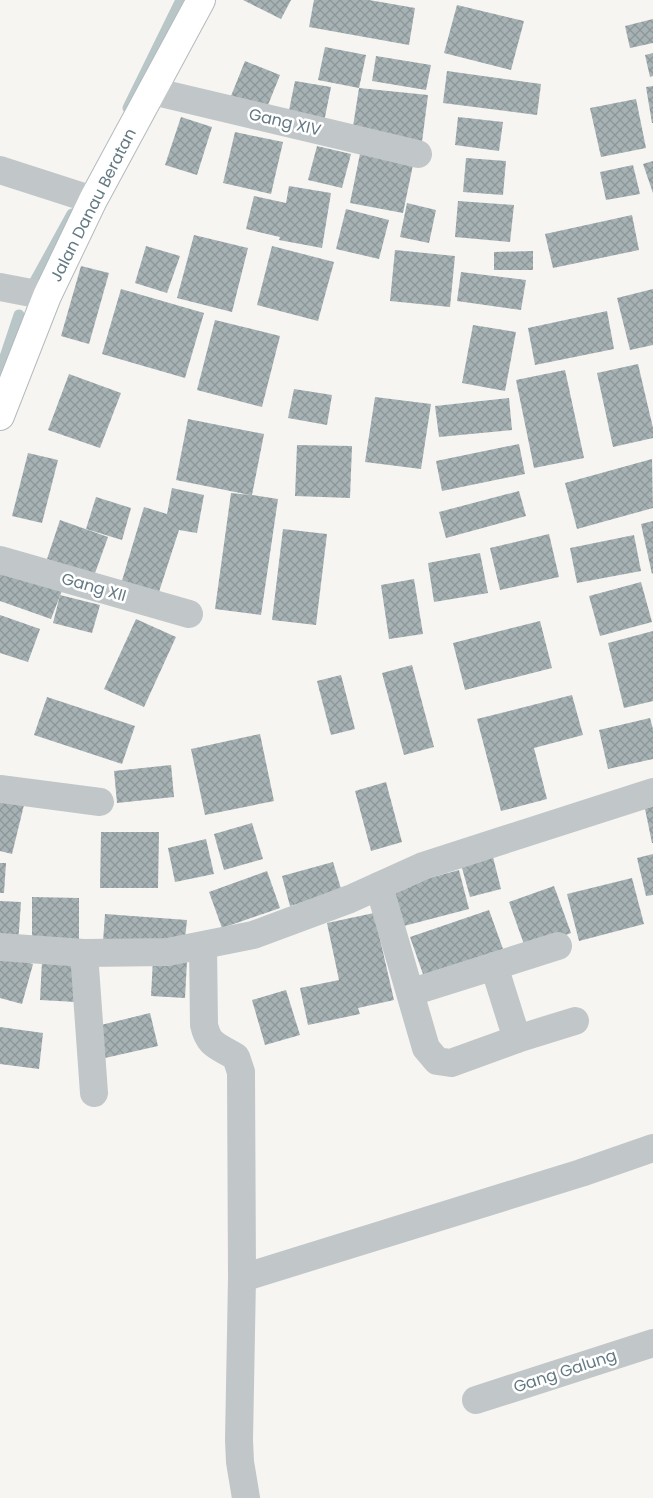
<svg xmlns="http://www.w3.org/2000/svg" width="653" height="1498" font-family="Poppins,sans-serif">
	<defs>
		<pattern id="building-cross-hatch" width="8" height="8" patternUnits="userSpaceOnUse" patternTransform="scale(1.25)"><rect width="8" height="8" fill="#a7b2b5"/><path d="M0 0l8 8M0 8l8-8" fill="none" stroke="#8c9699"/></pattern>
	</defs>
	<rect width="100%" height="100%" fill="#f6f5f2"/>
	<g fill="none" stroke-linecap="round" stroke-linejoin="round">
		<!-- stream -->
		<g stroke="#b8c6c8" stroke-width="11">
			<polyline points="128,108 181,0"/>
			<polyline points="28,294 72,214"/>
			<polyline points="0,372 19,315"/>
		</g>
	</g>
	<!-- building -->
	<g fill="url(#building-cross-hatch)">
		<polygon points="243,0 291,0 281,19"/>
		<polygon points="314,0 369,0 415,8 409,45 309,27"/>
		<polygon points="457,5 524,21 511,70 444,53"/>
		<polygon points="653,19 653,43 630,48 625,26"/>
		<polygon points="325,47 366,55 359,88 318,80"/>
		<polygon points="653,53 653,76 650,77 645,55"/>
		<polygon points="376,56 431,65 426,90 372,81"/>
		<polygon points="245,61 280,75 264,115 229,101"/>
		<polygon points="447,71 541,84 537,115 443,103"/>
		<polygon points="295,81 331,87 323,127 287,120"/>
		<polygon points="653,86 653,123 652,123 646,87"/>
		<polygon points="359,88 428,95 422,142 352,133"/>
		<polygon points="636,99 646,148 601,157 590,108"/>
		<polygon points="181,117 212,127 197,175 165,165"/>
		<polygon points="458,117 503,122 499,151 455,145"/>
		<polygon points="235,132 283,142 271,194 223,183"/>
		<polygon points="317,146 351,154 342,188 308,180"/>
		<polygon points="361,149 414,160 403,213 350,203"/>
		<polygon points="466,158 506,161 503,195 463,192"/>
		<polygon points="653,161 653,193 643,164"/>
		<polygon points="633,165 640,194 606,200 600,172"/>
		<polygon points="289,186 331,193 322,248 279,240 280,237 246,229 254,196 286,203"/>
		<polygon points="458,201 514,205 510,242 455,237"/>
		<polygon points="407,203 436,210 429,243 400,237"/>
		<polygon points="346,209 389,220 379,259 336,249"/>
		<polygon points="632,215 639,250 553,268 545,234"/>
		<polygon points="194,235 248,248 232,312 177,298"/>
		<polygon points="146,246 180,256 167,293 135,283"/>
		<polygon points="272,246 334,262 318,321 257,305"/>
		<polygon points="395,250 455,256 450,307 390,301"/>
		<polygon points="533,251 533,270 494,270 494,252"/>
		<polygon points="81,266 109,273 89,344 61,336"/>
		<polygon points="461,272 526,280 521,310 457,301"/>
		<polygon points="121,289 204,313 185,378 102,354"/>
		<polygon points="653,289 653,345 630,350 617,298"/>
		<polygon points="607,311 614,349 535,365 528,328"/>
		<polygon points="215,320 280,336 262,407 197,390"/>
		<polygon points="473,325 516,332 505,391 462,383"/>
		<polygon points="638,364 653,428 653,438 613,447 597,373"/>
		<polygon points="565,370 584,458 534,468 516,380"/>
		<polygon points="69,374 121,393 100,448 48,430"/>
		<polygon points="294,389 332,395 327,425 288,418"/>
		<polygon points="375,397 431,404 421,469 365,462"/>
		<polygon points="509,398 512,430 439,437 435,406"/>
		<polygon points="188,419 264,434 252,495 278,499 261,615 215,609 231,493 250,495 176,480"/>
		<polygon points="519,444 525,474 442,491 436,461"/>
		<polygon points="297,445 352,446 350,498 295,496"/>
		<polygon points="28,453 58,460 42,523 12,516"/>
		<polygon points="652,459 653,508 577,529 565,483"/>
		<polygon points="172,488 204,495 197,533 179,530 158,595 121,584 144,507 167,514"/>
		<polygon points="519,491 526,516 446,538 439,512"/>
		<polygon points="96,497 131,508 122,540 86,529"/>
		<polygon points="60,520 108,537 94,576 47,559"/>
		<polygon points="653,521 653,573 652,574 641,524"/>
		<polygon points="283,529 327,534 316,625 272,620"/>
		<polygon points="549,534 559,577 500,590 490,548"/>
		<polygon points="634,535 641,571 577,583 570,548"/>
		<polygon points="480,553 488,593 434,602 428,563"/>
		<polygon points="0,565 63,588 51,619 0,601"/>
		<polygon points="414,579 423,634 389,639 381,585"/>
		<polygon points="641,582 652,622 600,636 589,596"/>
		<polygon points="60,595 100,605 92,633 53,623"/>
		<polygon points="0,615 40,629 28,662 0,653"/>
		<polygon points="136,619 176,637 144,707 104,689"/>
		<polygon points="540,621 552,668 465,690 453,643"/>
		<polygon points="653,631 653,701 624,708 608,643"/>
		<polygon points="412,665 434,747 404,755 382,673"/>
		<polygon points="341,675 355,729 331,735 317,681"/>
		<polygon points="572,695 583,735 534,748 547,799 501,811 477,719"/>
		<polygon points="47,697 135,726 122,764 34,735"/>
		<polygon points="650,718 653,729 653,759 608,769 599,730"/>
		<polygon points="260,734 274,801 205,815 191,749"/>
		<polygon points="171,765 174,797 117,803 114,771"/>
		<polygon points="386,782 402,842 371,851 355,791"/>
		<polygon points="0,799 24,805 12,854 0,851"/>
		<polygon points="653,802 653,843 652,843 644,804"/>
		<polygon points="252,823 263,859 224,870 214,834"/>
		<polygon points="101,832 159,832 158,888 100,888"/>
		<polygon points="206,839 214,874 175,882 168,848"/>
		<polygon points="491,849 501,889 470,897 459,857"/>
		<polygon points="653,854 653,895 646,896 637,858"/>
		<polygon points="333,862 342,892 290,906 282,876"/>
		<polygon points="0,863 6,863 4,893 0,893"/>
		<polygon points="459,870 469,909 400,927 389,889"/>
		<polygon points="267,871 280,908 222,928 209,892"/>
		<polygon points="632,878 644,924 579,941 567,894"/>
		<polygon points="554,886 571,933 526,950 509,902"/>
		<polygon points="32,897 79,898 79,948 32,947"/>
		<polygon points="0,901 21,902 18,944 0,943"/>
		<polygon points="489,910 503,949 424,977 410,937"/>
		<polygon points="374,913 394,1000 358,1008 360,1014 308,1025 300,988 339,980 327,923"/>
		<polygon points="105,914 187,920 184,948 103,942"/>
		<polygon points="0,954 33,964 22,1004 0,998"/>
		<polygon points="153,959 187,961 185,998 151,996"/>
		<polygon points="42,961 78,962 76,1002 40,1000"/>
		<polygon points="286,990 300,1035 265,1045 252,1000"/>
		<polygon points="150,1013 158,1046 105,1058 97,1026"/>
		<polygon points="0,1027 43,1033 39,1069 0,1064"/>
	</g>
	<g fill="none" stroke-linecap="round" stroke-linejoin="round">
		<!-- secondary casing -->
		<g stroke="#b3babd" stroke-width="30">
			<polyline id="secondary" points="0,416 47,296 93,200 201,0"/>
		</g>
		<!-- street -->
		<g stroke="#c1c6c8" stroke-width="28">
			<polyline points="152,91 418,154"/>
			<polyline points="0,170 93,200"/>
			<polyline points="0,287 47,296"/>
			<polyline points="0,560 189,614"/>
			<polyline points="0,789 100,802"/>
			<polyline points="379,886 426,1048 437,1061 451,1063 517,1039 575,1021"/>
			<path d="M203 946 204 1025C209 1047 219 1046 236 1057L241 1072 242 1278 239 1440 240 1462 246 1498"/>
			<polyline points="0,947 84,953 168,952 253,935 350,899 423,866 653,792"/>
			<polyline points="84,953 94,1093"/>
			<polyline points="494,966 517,1039"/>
			<polyline points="412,992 558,946"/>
			<polyline points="242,1278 581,1173 653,1148"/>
			<polyline points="476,1400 653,1343"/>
		</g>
		<!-- secondary -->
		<use href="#secondary" stroke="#fff" stroke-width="28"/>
	</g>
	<g text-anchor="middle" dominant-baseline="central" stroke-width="5" stroke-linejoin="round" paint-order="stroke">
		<!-- street labels -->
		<g font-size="16" fill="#647a83" stroke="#fff">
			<text transform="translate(285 122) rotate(13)">Gang XIV</text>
			<text transform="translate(93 205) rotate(-63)">Jalan Danau Beratan</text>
			<text transform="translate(94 587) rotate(16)">Gang XII</text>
			<text transform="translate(565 1371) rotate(-18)">Gang Galung</text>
		</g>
	</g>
</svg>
